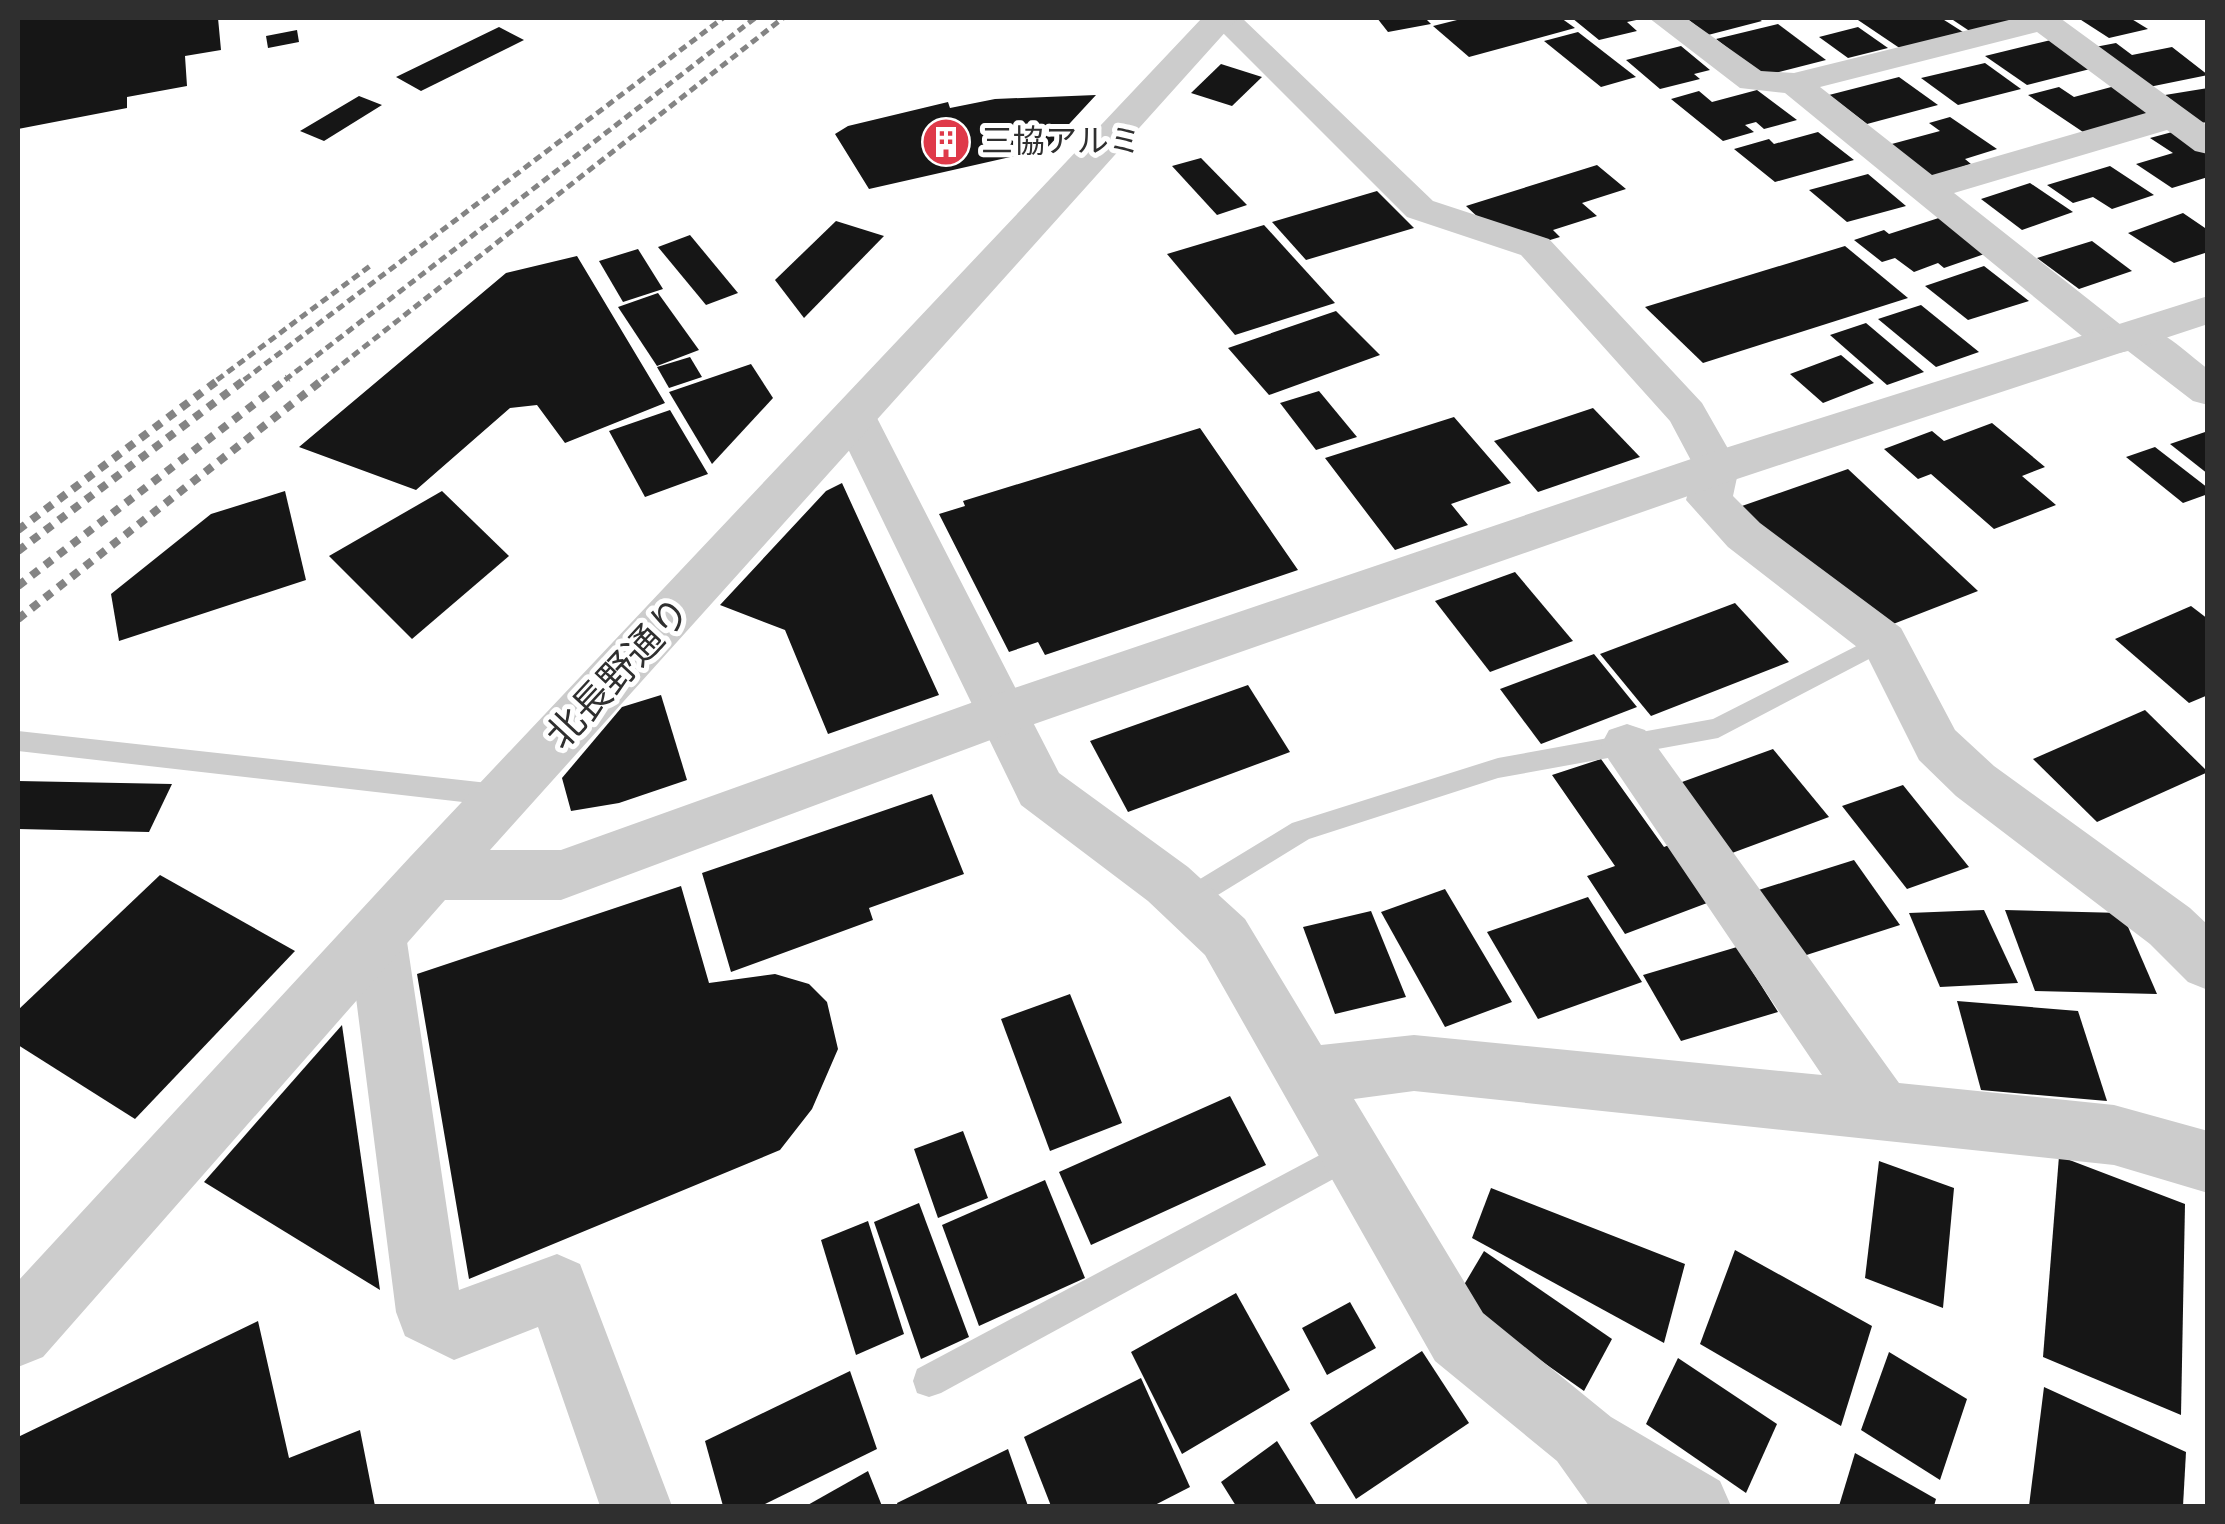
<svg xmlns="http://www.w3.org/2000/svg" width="2225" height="1524" font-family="'Sofia Sans Condensed','Noto Sans JP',sans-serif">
	<rect width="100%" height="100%" fill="#fff"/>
	<!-- building -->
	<g fill="#161616">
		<polygon points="18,18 218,18 221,50 185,56 187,86 127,97 127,108 18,129"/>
		<polygon points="1377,18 1425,18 1431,24 1388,32"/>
		<polygon points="1465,18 1561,18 1575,28 1469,57 1433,26"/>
		<polygon points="1572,18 1641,18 1641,19 1627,22 1637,31 1599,40"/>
		<polygon points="1686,18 1757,18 1762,21 1708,35"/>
		<polygon points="1855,18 1941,18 1963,32 1901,49"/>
		<polygon points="1950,18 2020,18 2020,19 1971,32"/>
		<polygon points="2078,18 2130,18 2148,29 2109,38"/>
		<polygon points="1778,24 1826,60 1763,76 1716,39"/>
		<polygon points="499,27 524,40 421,91 396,77"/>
		<polygon points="1858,27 1888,48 1848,58 1819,37"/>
		<polygon points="297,30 299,42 268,48 266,36"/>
		<polygon points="1578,32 1636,77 1601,87 1544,41"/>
		<polygon points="2051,40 2094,68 2027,85 1985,56"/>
		<polygon points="2116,43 2132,55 2172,47 2208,75 2149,87 2095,47"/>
		<polygon points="1681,46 1710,70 1694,74 1700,79 1660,89 1626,60"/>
		<polygon points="1985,63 2021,89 1958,105 1921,78"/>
		<polygon points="1221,64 1262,77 1232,106 1191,93"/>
		<polygon points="1899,77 1938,105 1867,124 1829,95"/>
		<polygon points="2115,86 2155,112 2083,132 2028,95 2059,87 2074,97"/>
		<polygon points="2208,88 2208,122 2201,123 2165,95"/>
		<polygon points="1757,90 1797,120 1764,129 1756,122 1745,125 1754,132 1723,141 1671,99 1699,91 1712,102"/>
		<polygon points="1096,95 1046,149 869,189 835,134 848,126 948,102 950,108 995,99"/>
		<polygon points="359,96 382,105 324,141 300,131"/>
		<polygon points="1950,117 1997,149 1965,159 1971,164 1931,177 1888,145 1940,131 1929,123"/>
		<polygon points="2176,131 2208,152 2208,177 2172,188 2136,164 2173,153 2150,138"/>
		<polygon points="1818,132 1854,160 1775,182 1734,149 1769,139 1774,144"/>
		<polygon points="1201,158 1247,205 1217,215 1172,166"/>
		<polygon points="1597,165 1626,189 1582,203 1597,216 1553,230 1560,237 1550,240 1482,221 1466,206"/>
		<polygon points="2110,166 2154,195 2112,209 2093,197 2073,203 2047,185"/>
		<polygon points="1868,174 1906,206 1847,222 1809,190"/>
		<polygon points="2030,183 2073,212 2022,230 1981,199"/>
		<polygon points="1377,191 1414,228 1306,260 1272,222"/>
		<polygon points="2183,213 2208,230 2208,252 2174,263 2128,233"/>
		<polygon points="1948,215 1996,250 1944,268 1938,263 1914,272 1895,258 1882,262 1854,240 1884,230 1889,234"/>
		<polygon points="836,221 884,236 804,318 775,280"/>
		<polygon points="1264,225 1335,303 1235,335 1167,254"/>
		<polygon points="690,235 738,293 706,305 658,247"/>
		<polygon points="2092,241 2132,271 2079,289 2037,258"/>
		<polygon points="1845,246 1908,298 1703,363 1645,307"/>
		<polygon points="638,249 663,289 623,302 599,261"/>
		<polygon points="577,256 665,403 565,443 537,405 510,408 416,490 299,447 506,273"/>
		<polygon points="1984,266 2029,301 1968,320 1925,286"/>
		<polygon points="658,293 699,350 657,366 618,307"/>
		<polygon points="1921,305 1979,352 1936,367 1878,319"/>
		<polygon points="1336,311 1380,355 1269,395 1228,348"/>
		<polygon points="1866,323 1924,372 1887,385 1830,335"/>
		<polygon points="1841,355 1874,383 1823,403 1790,374"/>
		<polygon points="690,357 702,377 669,388 657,367"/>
		<polygon points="751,364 773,398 712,464 669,392"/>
		<polygon points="1319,391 1357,437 1316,450 1280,403"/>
		<polygon points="1593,408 1640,457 1538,492 1494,441"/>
		<polygon points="670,410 708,474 645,497 609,431"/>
		<polygon points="1454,417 1511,483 1451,504 1468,525 1395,550 1325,458"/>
		<polygon points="1992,423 2045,467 2022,476 2056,505 1994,529 1931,474 1918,479 1884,449 1932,431 1944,441"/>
		<polygon points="1200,428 1298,570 1045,655 1038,642 1009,652 939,514 965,506 963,501"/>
		<polygon points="2208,431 2208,474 2170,444"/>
		<polygon points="2155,447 2208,488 2208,494 2183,503 2126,457"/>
		<polygon points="1848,469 1978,591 1865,635 1739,507"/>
		<polygon points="842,483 939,695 828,734 785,630 720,605 826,491"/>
		<polygon points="285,491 306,580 119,641 111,594 211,514"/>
		<polygon points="442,491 509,556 412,639 329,556"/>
		<polygon points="1515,572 1573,641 1490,672 1435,601"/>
		<polygon points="1735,603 1789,662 1651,716 1600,654"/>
		<polygon points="2191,606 2208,619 2208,695 2189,703 2115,639"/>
		<polygon points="1594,654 1637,707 1541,744 1500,689"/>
		<polygon points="1248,685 1290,752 1128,812 1090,741"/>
		<polygon points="661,695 687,780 619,803 571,811 562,778 622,707"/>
		<polygon points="2145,710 2208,772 2097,822 2033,759"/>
		<polygon points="1773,749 1829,817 1724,856 1671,786"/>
		<polygon points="1601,759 1664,847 1674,843 1715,900 1625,934 1587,876 1615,866 1552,775"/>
		<polygon points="18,781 172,784 149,832 18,829"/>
		<polygon points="1903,785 1969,867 1907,889 1842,806"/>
		<polygon points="932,794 964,874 869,908 873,920 731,972 702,873"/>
		<polygon points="1854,860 1900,925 1794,959 1749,893"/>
		<polygon points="160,875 295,951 135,1119 18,1045 18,1010"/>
		<polygon points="681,886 709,983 775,974 809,984 827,1002 838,1049 812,1109 780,1150 469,1279 417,974"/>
		<polygon points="1445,889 1512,1002 1445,1027 1381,912"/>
		<polygon points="1588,897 1642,982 1538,1019 1487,932"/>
		<polygon points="1984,910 2018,983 1940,987 1909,913"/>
		<polygon points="2005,910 2122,913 2157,994 2035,991"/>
		<polygon points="1371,911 1406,997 1335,1014 1303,927"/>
		<polygon points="1737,947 1778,1012 1681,1041 1643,975"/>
		<polygon points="1070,994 1122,1123 1050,1151 1001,1019"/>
		<polygon points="1957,1001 2078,1011 2107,1101 1981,1090"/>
		<polygon points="342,1025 380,1290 204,1182"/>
		<polygon points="1230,1096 1266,1165 1091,1245 1059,1172"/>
		<polygon points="963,1131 988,1198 938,1218 914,1149"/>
		<polygon points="2059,1156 2185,1204 2181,1415 2043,1357"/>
		<polygon points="1879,1161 1954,1188 1943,1308 1865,1278"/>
		<polygon points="1045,1180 1085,1278 979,1326 942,1225"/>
		<polygon points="1491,1188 1685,1264 1664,1343 1472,1238"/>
		<polygon points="919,1203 969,1337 921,1359 874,1222"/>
		<polygon points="868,1221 904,1334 856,1355 821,1240"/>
		<polygon points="1735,1250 1872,1326 1841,1426 1700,1344"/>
		<polygon points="1484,1251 1612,1339 1584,1391 1455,1300"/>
		<polygon points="1236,1293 1290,1390 1182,1454 1131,1352"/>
		<polygon points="1350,1302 1376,1348 1327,1375 1302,1328"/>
		<polygon points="258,1321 289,1458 360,1430 375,1506 18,1506 18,1437"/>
		<polygon points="1422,1351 1469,1423 1356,1499 1310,1423"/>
		<polygon points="1889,1352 1967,1399 1940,1480 1861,1430"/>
		<polygon points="1678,1358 1777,1424 1746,1493 1646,1424"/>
		<polygon points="850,1371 877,1449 761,1506 723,1506 705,1441"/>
		<polygon points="1141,1378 1190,1487 1153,1506 1051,1506 1024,1437"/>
		<polygon points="2044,1387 2186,1452 2183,1506 2029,1506"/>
		<polygon points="1277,1441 1316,1504 1236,1506 1221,1482"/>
		<polygon points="1008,1449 1028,1506 898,1506 897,1503"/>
		<polygon points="1855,1453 1936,1499 1934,1506 1839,1506"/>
		<polygon points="868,1471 882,1506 806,1506"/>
	</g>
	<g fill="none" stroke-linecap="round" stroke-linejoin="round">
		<!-- service -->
		<g fill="#ccc" fill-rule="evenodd">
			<polygon points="1884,632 1892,635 1896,641 1892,647 1718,738 1498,778 1309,839 1195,909 1186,913 1177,909 1173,901 1177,893 1292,823 1498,758 1713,719"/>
			<polygon points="18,731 506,785 515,789 519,796 515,803 506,807 18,751"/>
			<polygon points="1350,1139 1361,1144 1365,1154 1361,1164 941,1393 929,1397 917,1393 913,1381 917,1369"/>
		</g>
		<!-- minor -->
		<g fill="#ccc" fill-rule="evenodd">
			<polygon points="1208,18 1242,18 1433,201 1549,239 1702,403 1739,468 1733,496 1760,523 1901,628 1955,730 1994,766 2190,908 2208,925 2208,990 2188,982 2150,944 1956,796 1919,760 1866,654 1728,547 1686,500 1695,468 1670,421 1521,255 1407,217"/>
			<path d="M1649 18H1686L1761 71 1794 73 2017 18H2060L2208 126V154L2195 151 2167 130 1954 193 2121 325C2153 317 2183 351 2208 369V405L2193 401 2128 351 2114 354 2099 350 1785 93 1740 88ZM2037 32 2146 113 1932 175 1820 87Z"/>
			<polygon points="855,403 870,408 877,418 1059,773 1188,867 1245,919 1321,1045 1414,1035 1822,1075 1609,760 1601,745 1609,730 1627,724 1645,730 1899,1083 2114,1105 2208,1131 2208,1193 2114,1165 1414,1091 1354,1099 1483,1313 1611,1417 1720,1481 1731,1506 1589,1506 1557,1461 1435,1361 1205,955 1148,901 1021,805 833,418 840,408"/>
			<polygon points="377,910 397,917 406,935 459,1290 557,1254 580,1264 672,1506 600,1506 538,1327 454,1360 405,1336 396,1312 348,935 357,917"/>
		</g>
		<!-- tertiary -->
		<polygon fill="#ccc" fill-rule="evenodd" points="1202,18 1238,18 490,850 561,850 982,699 1700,456 2208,296 2208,324 1734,480 1020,729 561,900 445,900 43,1357 18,1367 18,1281 410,857"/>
		<!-- rail-far1 -->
		<g stroke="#848484" stroke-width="5" stroke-dasharray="8 5" stroke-linecap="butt">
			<polyline points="217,380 370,266"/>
			<polyline points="244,380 723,18"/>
			<polyline points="285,380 755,18"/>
			<polyline points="322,380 783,18"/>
		</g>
		<!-- rail -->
		<g stroke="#848484" stroke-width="8" stroke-dasharray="9 8" stroke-linecap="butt">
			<polyline points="18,530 221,378"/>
			<polyline points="18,551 247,378"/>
			<polyline points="18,586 288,378"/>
			<polyline points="18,619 325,378"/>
		</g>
	</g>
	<!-- icons -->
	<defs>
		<g id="building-disc" transform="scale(2.5)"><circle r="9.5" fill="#df3949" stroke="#fff"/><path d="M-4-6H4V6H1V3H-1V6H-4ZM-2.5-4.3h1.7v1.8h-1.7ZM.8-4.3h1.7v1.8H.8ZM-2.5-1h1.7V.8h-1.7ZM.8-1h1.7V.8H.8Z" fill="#fff"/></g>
	</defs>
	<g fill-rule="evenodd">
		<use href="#building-disc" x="946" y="142"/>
	</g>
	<g text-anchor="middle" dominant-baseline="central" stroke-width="10" stroke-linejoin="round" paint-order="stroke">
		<!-- far-poi labels -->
		<g font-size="32" fill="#2f2f2f" stroke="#fff" text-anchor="start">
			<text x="981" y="142">三協アルミ</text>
		</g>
		<!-- street labels -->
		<g font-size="38" fill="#2f2f2f" stroke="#fff">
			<text transform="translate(619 674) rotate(-47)">北長野通り</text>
		</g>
	</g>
	<!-- border -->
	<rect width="2225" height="1524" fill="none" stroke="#2f2f2f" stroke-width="40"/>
</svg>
